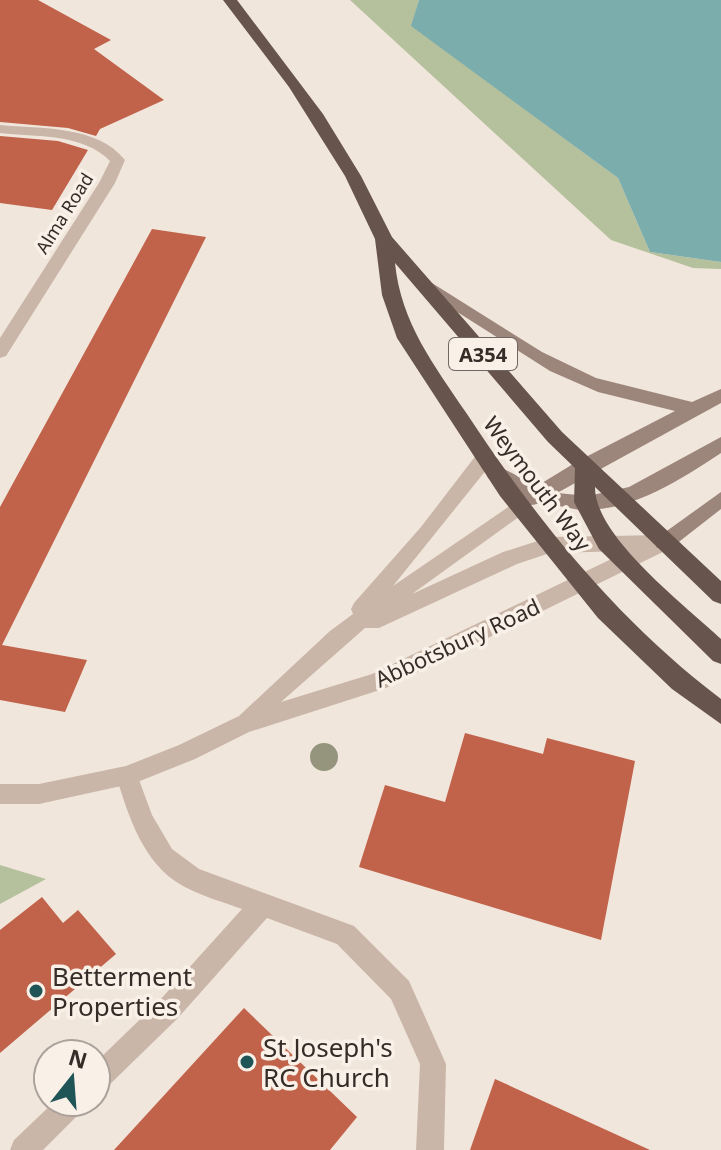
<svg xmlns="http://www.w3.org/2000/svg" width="721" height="1150" font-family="'Noto Sans',sans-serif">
	<rect width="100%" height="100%" fill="#f1e6dc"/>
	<!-- green -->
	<g fill="#b5c09d">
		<polygon points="350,0 419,0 412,26 618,178 650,252 721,262 721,269 693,268 611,240"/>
		<polygon points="0,865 46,879 0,904"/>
	</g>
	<!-- water -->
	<polygon fill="#7cadad" points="419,0 721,0 721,262 650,252 618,178 411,26"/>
	<!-- building -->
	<g fill="#c1624a">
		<polygon points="0,0 38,0 111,40 94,49 164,100 100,129 96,136 68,128 0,122"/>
		<polygon points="0,136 58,141 88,150 52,210 0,203"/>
		<polygon points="152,229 206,237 2,645 87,660 65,712 0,700 0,507"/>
		<polygon points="465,733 543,754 547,738 635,761 601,940 359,867 385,785 445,802"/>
		<polygon points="42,897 63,923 78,910 116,954 0,1053 0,930"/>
		<polygon points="244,1008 357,1117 330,1150 114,1150"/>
		<polygon points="495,1079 650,1150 470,1150"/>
	</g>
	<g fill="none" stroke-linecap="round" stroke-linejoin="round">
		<!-- minor -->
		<g fill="#c9b6a8" fill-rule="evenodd">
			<path d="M0 125C41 129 97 125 125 160L115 183 6 356 0 358V338L99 183 110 161C83 133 36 137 0 133Z"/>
			<path d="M127 766 135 769 152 815 172 849 199 869 354 926 409 981 446 1064 444 1150H416L420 1064 391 999 337 944 267 918 177 1019 105 1089 96 1093V1062L159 1001 242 909C223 902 201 896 183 886 143 864 129 817 116 776L119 769Z"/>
			<polygon points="54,1102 86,1102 82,1111 43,1150 10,1150 14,1140"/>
		</g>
		<!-- tertiary -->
		<path fill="#c9b6a8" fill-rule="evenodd" d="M484 452 491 454 493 459 491 464 393 586 520 499 527 501 530 506 527 511 412 594 503 552 550 537 664 535 671 538 674 543 671 548 386 688 249 732 195 759 135 783 39 804H0V784H39L126 766 179 745 239 716 330 631 353 614 351 609 354 603 421 527 477 454ZM628 551 372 674 281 702 365 628H379L517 564 550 553Z"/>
		<!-- secondary -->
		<g fill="#9c857a" fill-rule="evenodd">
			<path d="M424 278 542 352 596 378 692 402 721 389V403L557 493 588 496 629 487 721 437V453C681 479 635 510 585 510 571 510 557 504 543 503 536 503 533 507 525 504L524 497 488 478 486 473 488 468H502L537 486 578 461 675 411 598 392 550 371 418 287 416 283Z"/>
			<polygon points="721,492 721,509 671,548 657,548 654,543 657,538"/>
		</g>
		<!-- trunk -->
		<path fill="#66544d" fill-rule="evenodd" d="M223 0H237L323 114 361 176 392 237 562 432 721 581V604L713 601 595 487C594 536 686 606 721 639V664L713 661 599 549 574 502 575 468 548 442 395 263C401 323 434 365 467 414 538 522 618 621 721 699V724L672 689 598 618 500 496 397 338 382 295 375 239 345 176 289 87Z"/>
	</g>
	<!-- trees -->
	<circle fill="#94957c" cx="324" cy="757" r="14"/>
	<!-- markers -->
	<g fill="#1f5556" stroke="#f9f1e8" stroke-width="3">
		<circle cx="36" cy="991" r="8"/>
		<circle cx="247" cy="1062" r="8"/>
	</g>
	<g text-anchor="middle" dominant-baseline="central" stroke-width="7" stroke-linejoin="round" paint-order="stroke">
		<!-- far-street labels -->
		<g font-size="18" fill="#362c28" stroke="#f9f1e8">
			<text transform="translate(64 213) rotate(-58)">Alma Road</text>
		</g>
		<!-- shield labels -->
		<rect fill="#f9f1e8" stroke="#706762" stroke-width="2" x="449" y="338" width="68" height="32" rx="6"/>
		<g font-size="20" font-weight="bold" fill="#362c28">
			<text x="483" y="354">A354</text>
		</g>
		<!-- street labels -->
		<g font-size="22" fill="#362c28" stroke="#f9f1e8">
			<text transform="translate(538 483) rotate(53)">Weymouth Way</text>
			<text transform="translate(457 642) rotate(-25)">Abbotsbury Road</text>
		</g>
		<!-- near-poi labels -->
		<g font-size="26" fill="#362c28" stroke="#f9f1e8" text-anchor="start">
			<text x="52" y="976">Betterment<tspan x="52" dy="30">Properties</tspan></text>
			<text x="263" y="1047">St Joseph's<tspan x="263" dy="30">RC Church</tspan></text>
		</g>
	</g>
	<!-- north arrow -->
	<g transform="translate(72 1078) rotate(17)"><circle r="38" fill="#f9f1e8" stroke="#aba29b" stroke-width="2"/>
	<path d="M0-6L14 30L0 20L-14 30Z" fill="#1f5556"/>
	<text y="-12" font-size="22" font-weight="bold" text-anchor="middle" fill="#362c28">N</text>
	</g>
</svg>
